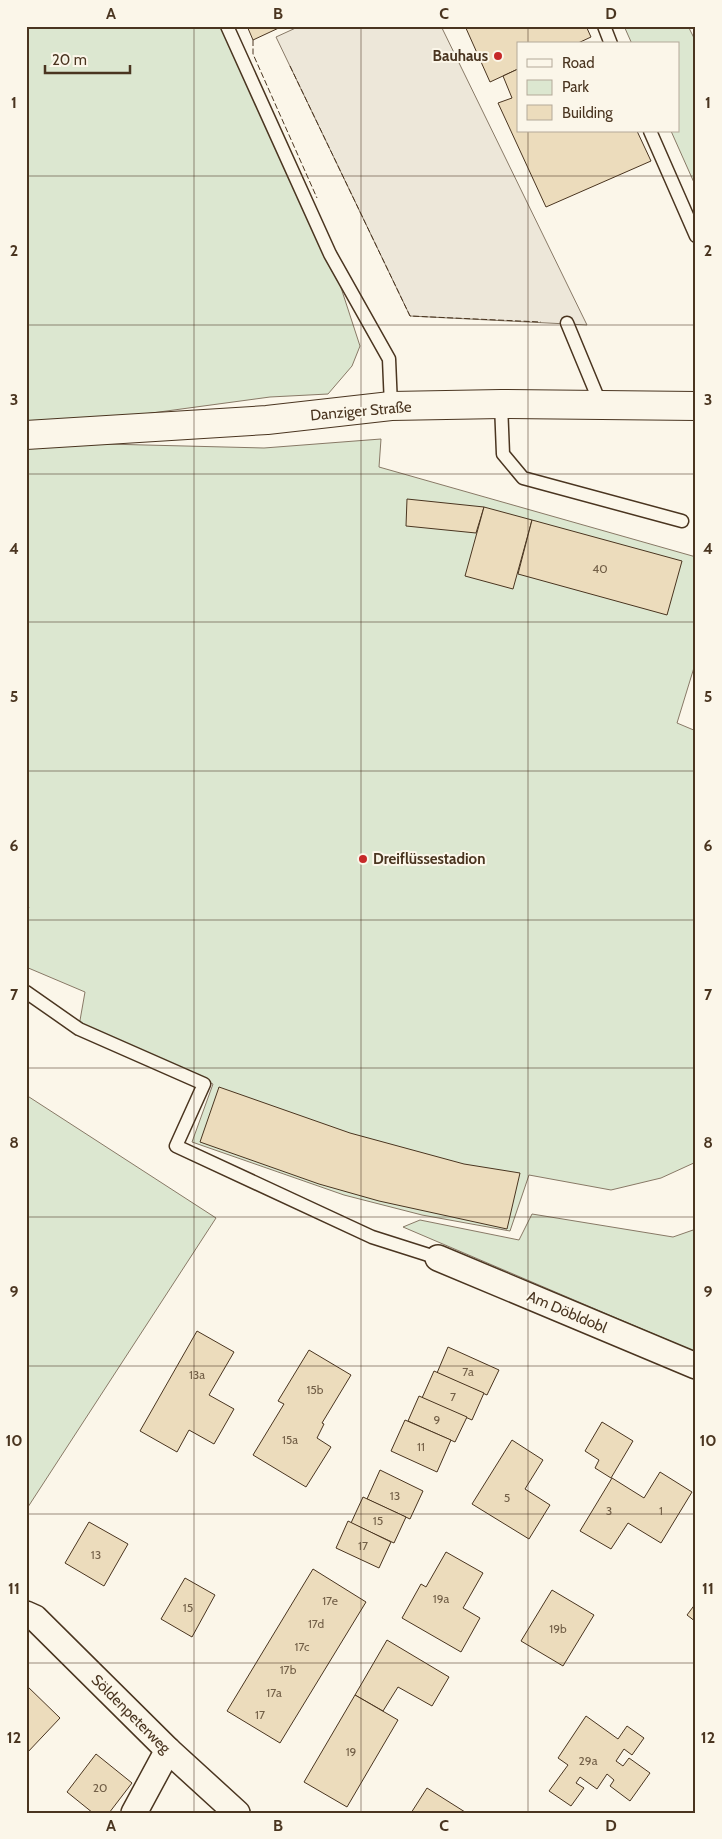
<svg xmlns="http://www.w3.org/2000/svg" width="722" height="1839" font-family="Cabin,sans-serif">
	<rect width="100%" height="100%" fill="#fbf6e9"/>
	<!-- green -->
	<g fill="#dce7d0" stroke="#887966">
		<polygon points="26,26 227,26 330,254 360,346 352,366 328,394 270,397 26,430"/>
		<polygon points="624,26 688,26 696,42 696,187 671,131 678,131 678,44 632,44"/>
		<polygon points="381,439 379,467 696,557 696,661 677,723 696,731 696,1162 661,1178 611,1190 529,1175 510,1231 422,1215 344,1195 192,1142 213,1084 79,1026 85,992 26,967 26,913 29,907 26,904 26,442 264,448"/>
		<polygon points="26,1095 216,1218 26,1510"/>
		<polygon points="532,1214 673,1237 696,1229 696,1352 403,1227 420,1220 519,1240"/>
	</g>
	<!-- parking -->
	<polygon fill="#ede7d9" stroke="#887966" points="300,26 441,26 587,325 410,316 276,37"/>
	<!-- building -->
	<g fill="#ecdcbc" stroke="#4a3520">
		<polygon points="247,26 283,26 253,40"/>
		<polygon points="465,26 586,26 591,37 576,44 518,44 518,69 490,82"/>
		<polygon points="518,69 518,131 637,131 651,161 546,207 498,103 512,98 503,76"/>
		<polygon points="407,499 484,507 476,533 406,526"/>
		<polygon points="484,507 532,520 513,589 465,576"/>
		<polygon points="532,520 682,561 667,615 518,574"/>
		<polygon points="219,1087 350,1133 464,1164 520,1173 507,1229 379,1201 319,1184 200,1142"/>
		<polygon points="197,1331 234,1352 209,1395 234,1409 214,1444 189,1430 177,1452 140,1431"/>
		<polygon points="448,1347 499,1370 487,1395 437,1373"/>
		<polygon points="309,1350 351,1375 322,1423 324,1424 317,1438 331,1447 306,1487 253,1455 284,1404 278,1401"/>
		<polygon points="434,1371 484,1393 472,1420 422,1398"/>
		<polygon points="419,1396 467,1417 455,1442 408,1421"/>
		<polygon points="405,1420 451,1440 437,1472 391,1451"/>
		<polygon points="602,1422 633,1441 611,1478 595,1468 599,1460 585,1451"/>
		<polygon points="512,1440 543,1460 525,1489 550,1505 529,1539 472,1504"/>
		<polygon points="380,1470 423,1491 410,1519 367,1499"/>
		<polygon points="660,1472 692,1492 661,1543 628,1523 611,1549 580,1531 612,1478 644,1498"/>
		<polygon points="363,1497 406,1517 394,1543 351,1523"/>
		<polygon points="348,1521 391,1542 379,1568 336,1548"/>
		<polygon points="89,1522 128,1544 104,1586 65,1563"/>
		<polygon points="446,1552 483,1573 463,1608 480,1618 461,1652 402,1618 421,1584 426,1587"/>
		<polygon points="313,1569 366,1602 280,1743 227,1711"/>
		<polygon points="185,1578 215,1595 192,1637 161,1619"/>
		<polygon points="552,1590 594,1615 563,1666 521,1641"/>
		<polygon points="696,1603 696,1622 687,1615"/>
		<polygon points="387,1640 449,1677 432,1706 398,1687 383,1711 355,1695"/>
		<polygon points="26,1685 60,1718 26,1754"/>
		<polygon points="355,1695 398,1720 347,1807 304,1782"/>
		<polygon points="586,1716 618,1739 627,1726 644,1738 632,1755 624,1749 616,1761 623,1766 629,1758 650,1773 630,1801 610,1786 614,1780 607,1774 597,1789 580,1777 576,1783 584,1788 571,1806 549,1791 568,1765 558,1758"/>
		<polygon points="96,1754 132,1783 109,1813 93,1813 67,1792"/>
		<polygon points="427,1788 465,1812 464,1813 411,1813"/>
	</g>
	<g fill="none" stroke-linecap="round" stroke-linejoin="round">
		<!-- service casing -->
		<g stroke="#4a3520" stroke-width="15">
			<g id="service">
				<polyline points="227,26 330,254 389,359 391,406"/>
				<polyline points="604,26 611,44"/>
				<polyline points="650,131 696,236"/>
				<polyline points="567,323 601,405"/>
				<polyline points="501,404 503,454 523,478 682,521"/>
				<polyline points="26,992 79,1029 204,1084 176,1146 372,1237 438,1258"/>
			</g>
		</g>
		<!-- minor casing -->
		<g stroke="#4a3520" stroke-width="28">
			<g id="minor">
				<polyline points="438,1258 696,1366"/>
				<polyline points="26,1614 35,1618 168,1750 237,1813"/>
				<polyline points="134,1813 168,1750"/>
			</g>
		</g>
		<!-- tertiary casing -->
		<g stroke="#4a3520" stroke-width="30">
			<polyline id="tertiary" points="26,435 267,420 391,406 501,404 696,406"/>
		</g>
		<!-- service -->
		<use href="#service" stroke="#fbf6e9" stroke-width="12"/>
		<!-- minor -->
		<use href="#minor" stroke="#fbf6e9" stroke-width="25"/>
		<!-- tertiary -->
		<use href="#tertiary" stroke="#fbf6e9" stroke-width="28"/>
		<!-- fence -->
		<g stroke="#4a3520" stroke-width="1" stroke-dasharray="6 2.5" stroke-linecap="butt">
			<polyline points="253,40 253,54 317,198"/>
			<polyline points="290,66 410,316 541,322"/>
		</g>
	</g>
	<!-- grid -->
	<path fill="none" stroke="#4a3520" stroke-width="1" stroke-opacity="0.55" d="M194 26V1813M361 26V1813M528 26V44M528 131V1813M26 176H696M26 325H696M26 474H696M26 622H696M26 771H696M26 920H696M26 1068H696M26 1217H696M26 1366H696M26 1514H696M26 1663H696"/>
	<!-- markers -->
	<g fill="#c62828" stroke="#fbf6e9" stroke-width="2">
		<circle cx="498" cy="56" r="5"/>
		<circle cx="363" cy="859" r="5"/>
	</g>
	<g text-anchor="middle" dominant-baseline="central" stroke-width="4" stroke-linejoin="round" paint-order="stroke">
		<!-- number labels -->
		<g font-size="12" fill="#725f47">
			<text x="600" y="568">40</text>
			<text x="468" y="1371">7a</text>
			<text x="197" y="1374">13a</text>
			<text x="315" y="1389">15b</text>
			<text x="453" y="1396">7</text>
			<text x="437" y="1419">9</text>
			<text x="290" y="1439">15a</text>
			<text x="421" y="1446">11</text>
			<text x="395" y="1495">13</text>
			<text x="507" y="1497">5</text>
			<text x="609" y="1510">3</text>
			<text x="661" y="1510">1</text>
			<text x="378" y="1520">15</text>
			<text x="363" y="1545">17</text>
			<text x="96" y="1554">13</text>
			<text x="441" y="1598">19a</text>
			<text x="330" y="1600">17e</text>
			<text x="188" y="1607">15</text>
			<text x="316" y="1623">17d</text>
			<text x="558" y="1628">19b</text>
			<text x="302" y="1646">17c</text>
			<text x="288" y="1669">17b</text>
			<text x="274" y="1692">17a</text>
			<text x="260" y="1714">17</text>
			<text x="351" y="1751">19</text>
			<text x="588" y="1760">29a</text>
			<text x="100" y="1787">20</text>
		</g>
		<!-- poi labels -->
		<g font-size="15" font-weight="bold" fill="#4a3520" stroke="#fbf6e9" text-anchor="end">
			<text x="488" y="56">Bauhaus</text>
			<text x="373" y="859" text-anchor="start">Dreiflüssestadion</text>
		</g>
		<!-- street labels -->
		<g font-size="15" fill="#4a3520" stroke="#fbf6e9">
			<text transform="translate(361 411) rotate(-5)">Danziger Straße</text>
			<text transform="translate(567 1312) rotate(23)">Am Döbldobl</text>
			<text transform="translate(131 1714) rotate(45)">Söldenpeterweg</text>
		</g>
	</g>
	<!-- border -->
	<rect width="722" height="1839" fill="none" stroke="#fbf6e9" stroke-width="55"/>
	<!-- legend -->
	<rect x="517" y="42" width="162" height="90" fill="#fbf6e9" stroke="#b4a999"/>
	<rect x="527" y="59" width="25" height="8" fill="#fbf6e9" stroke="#b4a999"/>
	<text x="562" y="68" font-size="15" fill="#4a3520">Road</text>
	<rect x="527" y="80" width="25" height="15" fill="#dce7d0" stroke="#b4a999"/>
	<text x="562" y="92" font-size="15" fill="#4a3520">Park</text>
	<rect x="527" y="105" width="25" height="15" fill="#ecdcbc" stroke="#b4a999"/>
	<text x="562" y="118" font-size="15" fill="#4a3520">Building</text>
	<!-- scale -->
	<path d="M45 65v8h85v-8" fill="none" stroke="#4a3520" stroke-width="2.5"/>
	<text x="52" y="65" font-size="15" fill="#4a3520" stroke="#fbf6e9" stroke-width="4" paint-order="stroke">20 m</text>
	<rect x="28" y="28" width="666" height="1784" fill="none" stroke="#4a3520" stroke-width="2"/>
	<g font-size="16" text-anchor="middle" font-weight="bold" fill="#4a3520">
		<text x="111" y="19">A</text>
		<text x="278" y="19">B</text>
		<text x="444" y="19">C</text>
		<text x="611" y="19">D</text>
		<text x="14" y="108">1</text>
		<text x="708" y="108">1</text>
		<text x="14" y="256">2</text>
		<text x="708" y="256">2</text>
		<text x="14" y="405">3</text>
		<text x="708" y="405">3</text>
		<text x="14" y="554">4</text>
		<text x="708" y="554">4</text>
		<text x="14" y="702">5</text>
		<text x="708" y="702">5</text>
		<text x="14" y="851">6</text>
		<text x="708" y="851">6</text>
		<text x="14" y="1000">7</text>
		<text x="708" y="1000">7</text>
		<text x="14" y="1148">8</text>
		<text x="708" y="1148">8</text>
		<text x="14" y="1297">9</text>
		<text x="708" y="1297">9</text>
		<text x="14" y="1446">10</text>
		<text x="708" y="1446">10</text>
		<text x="14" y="1594">11</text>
		<text x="708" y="1594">11</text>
		<text x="14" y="1743">12</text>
		<text x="708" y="1743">12</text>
		<text x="111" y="1831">A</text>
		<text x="278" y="1831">B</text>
		<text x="444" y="1831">C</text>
		<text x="611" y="1831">D</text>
	</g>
</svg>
